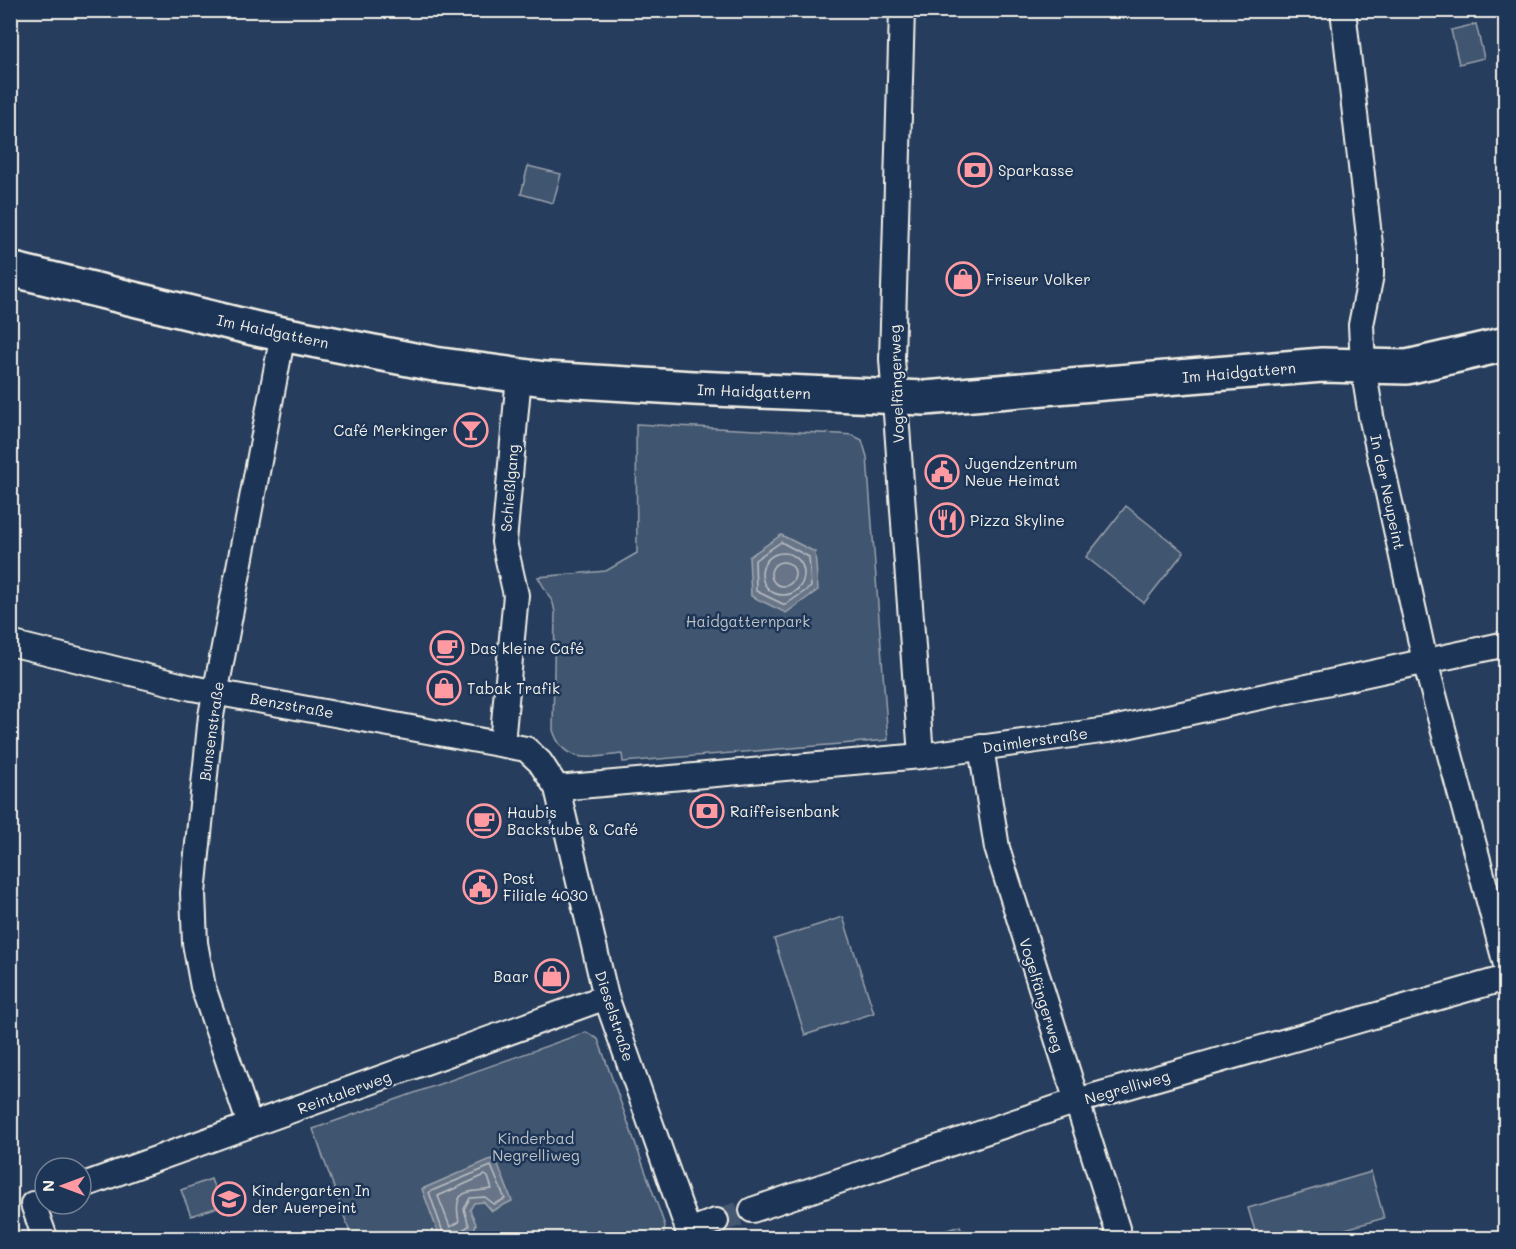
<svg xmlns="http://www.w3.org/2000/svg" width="1516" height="1249" font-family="Mali,sans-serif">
	<rect width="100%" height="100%" fill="#263d5d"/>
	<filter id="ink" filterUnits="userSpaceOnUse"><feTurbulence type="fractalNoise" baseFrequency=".0167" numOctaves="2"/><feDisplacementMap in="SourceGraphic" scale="12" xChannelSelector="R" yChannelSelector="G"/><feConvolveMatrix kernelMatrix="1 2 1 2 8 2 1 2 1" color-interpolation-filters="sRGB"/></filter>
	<g filter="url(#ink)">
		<!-- green -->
		<g fill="#40546f" stroke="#9aa2ac" stroke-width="1.5">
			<polygon points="1476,24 1484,58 1459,64 1451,30"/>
			<polygon points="528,166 561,174 553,203 521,194"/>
			<path d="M636 424 839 434 852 435 862 440 867 457 888 740 623 762 622 754C592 757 564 766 553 730L555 612 553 603 538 577 606 571 637 553Z"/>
			<polygon points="1126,506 1184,552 1144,603 1086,557"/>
			<polygon points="843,917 874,1013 805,1035 774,939"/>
			<polygon points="586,1032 598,1039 665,1226 663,1238 352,1238 313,1129"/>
			<polygon points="1371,1172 1384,1218 1314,1238 1257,1238 1248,1208"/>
			<polygon points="211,1179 221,1206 191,1216 181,1190"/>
			<polygon points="960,1226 964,1238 922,1238"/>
		</g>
		<!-- water -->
		<g fill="#677588" stroke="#9fa7ae" stroke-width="1.5">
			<polygon points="781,535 815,552 818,590 786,613 751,596 749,557"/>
			<polygon points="491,1159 497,1162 512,1201 492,1211 484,1202 474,1203 470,1210 476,1224 474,1230 458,1238 440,1238 422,1189"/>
		</g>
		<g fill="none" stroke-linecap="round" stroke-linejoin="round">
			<!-- shore -->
			<g stroke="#bcbfc2" stroke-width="1.5">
				<polygon points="781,542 809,557 811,587 785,605 756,591 755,560"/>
				<circle cx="783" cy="574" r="21"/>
				<circle cx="783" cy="574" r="12"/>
				<path d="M485 1175 488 1177 492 1189C468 1193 452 1187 459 1222L450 1227 438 1196Z"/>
				<polyline points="445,1238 429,1192 491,1166 505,1199 494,1204 485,1197 470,1198 464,1209 469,1226 459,1232 457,1238"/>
			</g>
			<!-- street-tunnel -->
			<polyline stroke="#455872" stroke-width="24" stroke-dasharray="24 12" stroke-linecap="butt" points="716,1221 752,1210"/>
			<!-- street casing -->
			<g stroke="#f4f1e8" stroke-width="28">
				<g id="street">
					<polyline points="902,10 892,359 921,756"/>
					<polyline points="1343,10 1371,253 1371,275 1361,325 1363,366 1371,416 1425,661 1506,965"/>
					<polyline points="10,643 192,688 526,749 540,762 557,788 606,997 691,1238"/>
					<polyline points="502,743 516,595 504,542 519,376"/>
					<polyline points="981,747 997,848 1120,1238"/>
					<polyline points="557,788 921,756 1108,730 1506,644"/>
					<polyline points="250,1125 203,987 195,943 193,893 211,716 283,334"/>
					<polyline points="81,1186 606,997"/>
					<polyline points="33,1204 45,1238"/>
					<polyline points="752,1210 1077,1101 1506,978"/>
					<polyline points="688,1231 716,1221"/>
				</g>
			</g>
			<!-- secondary casing -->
			<g stroke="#f4f1e8" stroke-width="38">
				<polyline id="secondary" points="10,269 257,329 434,364 545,379 693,388 925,398 1322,365 1407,367 1506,344"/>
			</g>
			<!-- street -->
			<use href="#street" stroke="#1d3557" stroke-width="24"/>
			<!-- secondary -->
			<use href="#secondary" stroke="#1d3557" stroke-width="33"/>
		</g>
	</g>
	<!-- icons -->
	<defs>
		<g id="bank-ring" transform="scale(1.725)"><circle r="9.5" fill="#1d3557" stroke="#ff9aa2" stroke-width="1.5"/><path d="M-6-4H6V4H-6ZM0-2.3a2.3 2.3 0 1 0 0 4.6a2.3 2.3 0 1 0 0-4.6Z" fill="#ff9aa2"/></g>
		<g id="shop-ring" transform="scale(1.725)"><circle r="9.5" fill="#1d3557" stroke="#ff9aa2" stroke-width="1.5"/><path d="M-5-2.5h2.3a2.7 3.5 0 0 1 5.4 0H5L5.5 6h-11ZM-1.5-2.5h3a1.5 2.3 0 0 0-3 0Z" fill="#ff9aa2"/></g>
		<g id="bar-ring" transform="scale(1.725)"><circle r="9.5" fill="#1d3557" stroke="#ff9aa2" stroke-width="1.5"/><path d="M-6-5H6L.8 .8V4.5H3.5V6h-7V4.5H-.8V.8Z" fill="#ff9aa2"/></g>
		<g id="civic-ring" transform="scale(1.725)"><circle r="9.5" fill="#1d3557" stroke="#ff9aa2" stroke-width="1.5"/><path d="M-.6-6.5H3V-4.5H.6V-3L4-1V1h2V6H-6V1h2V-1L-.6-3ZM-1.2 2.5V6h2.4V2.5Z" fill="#ff9aa2"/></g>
		<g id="restaurant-ring" transform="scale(1.725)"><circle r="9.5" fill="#1d3557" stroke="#ff9aa2" stroke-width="1.5"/><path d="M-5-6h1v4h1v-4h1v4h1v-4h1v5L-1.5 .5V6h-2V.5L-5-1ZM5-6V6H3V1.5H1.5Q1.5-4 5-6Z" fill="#ff9aa2"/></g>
		<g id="cafe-ring" transform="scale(1.725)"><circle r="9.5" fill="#1d3557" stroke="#ff9aa2" stroke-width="1.5"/><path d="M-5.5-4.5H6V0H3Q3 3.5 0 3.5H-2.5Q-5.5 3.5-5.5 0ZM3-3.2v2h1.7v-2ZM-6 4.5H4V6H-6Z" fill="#ff9aa2"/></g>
		<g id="school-ring" transform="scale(1.725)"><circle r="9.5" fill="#1d3557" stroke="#ff9aa2" stroke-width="1.5"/><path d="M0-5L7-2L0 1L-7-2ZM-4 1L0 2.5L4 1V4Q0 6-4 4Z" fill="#ff9aa2"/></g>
	</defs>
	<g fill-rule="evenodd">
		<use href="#bank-ring" x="975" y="170"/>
		<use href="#shop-ring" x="963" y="279"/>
		<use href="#bar-ring" x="471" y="430"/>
		<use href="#civic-ring" x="942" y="472"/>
		<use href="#restaurant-ring" x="947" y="520"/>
		<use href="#cafe-ring" x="447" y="648"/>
		<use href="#shop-ring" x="444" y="688"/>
		<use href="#bank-ring" x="707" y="811"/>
		<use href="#cafe-ring" x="484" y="821"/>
		<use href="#civic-ring" x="480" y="887"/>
		<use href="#shop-ring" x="552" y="976"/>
		<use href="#school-ring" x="229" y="1199"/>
	</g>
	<g text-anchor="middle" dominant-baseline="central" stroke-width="5" stroke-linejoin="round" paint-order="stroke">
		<!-- poi labels -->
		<g font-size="15" fill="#f4f1e8" stroke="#1d3557" text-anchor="start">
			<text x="998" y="170">Sparkasse</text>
			<text x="986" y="279">Friseur Volker</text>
			<text x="448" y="430" text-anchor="end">Café Merkinger</text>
			<text x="965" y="463">Jugendzentrum<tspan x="965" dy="17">Neue Heimat</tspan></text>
			<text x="970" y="520">Pizza Skyline</text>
			<text x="470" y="648">Das kleine Café</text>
			<text x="467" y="688">Tabak Trafik</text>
			<text x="730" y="811">Raiffeisenbank</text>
			<text x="507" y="812">Haubis<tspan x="507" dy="17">Backstube &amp; Café</tspan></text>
			<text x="503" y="878">Post<tspan x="503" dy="17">Filiale 4030</tspan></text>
			<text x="529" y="976" text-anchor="end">Baar</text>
			<text x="252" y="1190">Kindergarten In<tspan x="252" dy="17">der Auerpeint</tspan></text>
		</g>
		<!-- street labels -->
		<g font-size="15" fill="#f4f1e8" stroke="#1d3557">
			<text transform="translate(273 331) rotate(12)">Im Haidgattern</text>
			<text transform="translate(1239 372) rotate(-5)">Im Haidgattern</text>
			<text transform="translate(896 384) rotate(-92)">Vogelfängerweg</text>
			<text transform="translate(754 391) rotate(2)">Im Haidgattern</text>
			<text transform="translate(509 488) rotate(-85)">Schießlgang</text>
			<text transform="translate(1388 492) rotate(78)">In der Neupeint</text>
			<text transform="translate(292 705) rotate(10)">Benzstraße</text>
			<text transform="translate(211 731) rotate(-82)">Bunsenstraße</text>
			<text transform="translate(1035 740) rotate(-8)">Daimlerstraße</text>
			<text transform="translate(1042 995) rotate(73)">Vogelfängerweg</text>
			<text transform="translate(615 1016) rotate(72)">Dieselstraße</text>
			<text transform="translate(1127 1087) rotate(-16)">Negrelliweg</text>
			<text transform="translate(344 1092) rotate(-20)">Reintalerweg</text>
		</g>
		<!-- park labels -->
		<g font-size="15" fill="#bec2c4" stroke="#1d3557">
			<text x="748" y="621">Haidgatternpark</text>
			<text x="536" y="1138">Kinderbad<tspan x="536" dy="17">Negrelliweg</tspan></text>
		</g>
	</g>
	<!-- margin -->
	<rect width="1516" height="1249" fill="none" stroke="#1d3557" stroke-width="36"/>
	<rect x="18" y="18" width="1480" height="1213" fill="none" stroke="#f4f1e8" stroke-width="2" filter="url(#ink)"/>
	<!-- north arrow -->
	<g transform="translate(63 1186) rotate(270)"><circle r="28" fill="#1d3557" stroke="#738091" stroke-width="1.5"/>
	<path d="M0-4.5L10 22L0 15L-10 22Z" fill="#ff9aa2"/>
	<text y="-9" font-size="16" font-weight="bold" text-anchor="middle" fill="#f4f1e8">N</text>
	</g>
</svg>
